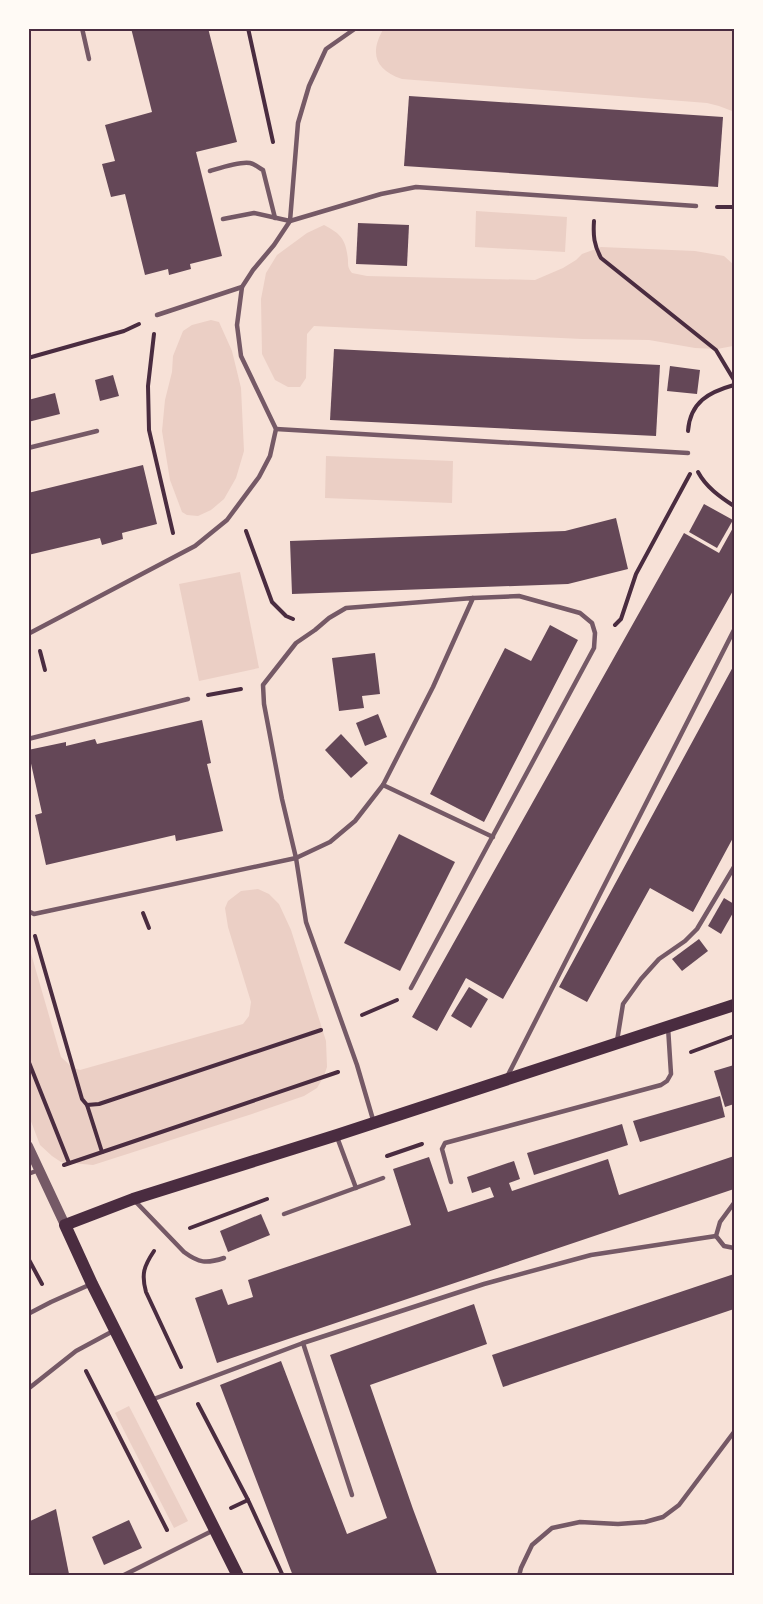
<svg xmlns="http://www.w3.org/2000/svg" width="763" height="1604" font-family="Ubuntu,sans-serif">
	<rect width="100%" height="100%" fill="#f7e1d7"/>
	<!-- green -->
	<g fill="#ebcfc5">
		<path d="M384 28 734 29V122L732 111 719 106 707 103 402 79C375 70 369 53 384 28Z"/>
		<polygon points="476,211 567,217 565,252 475,247"/>
		<path d="M324 225C341 234 346 239 348 260 348 266 348 268 352 273L367 276 535 280 563 268 576 260 582 254 601 247 695 251 724 256 734 265V343L733 346 717 349 695 348 649 340 582 339 314 326 307 334 306 378 300 387H288L275 380 262 354 261 299 266 273 277 255 307 233Z"/>
		<polygon points="211,320 219,322 232,351 241,388 244,451 236,478 224,499 211,510 198,516 187,515 182,512 170,480 162,431 165,400 172,372 173,356 183,331 192,325"/>
		<polygon points="326,456 453,461 452,503 325,498"/>
		<polygon points="240,572 259,668 199,681 179,584"/>
		<polygon points="258,889 269,894 279,904 291,930 326,1041 327,1067 324,1076 317,1088 304,1096 252,1114 93,1165 61,1162 52,1156 40,1145 29,1116 28,943 61,1057 73,1068 80,1070 243,1024 249,1016 251,1002 228,927 225,908 228,901 241,891"/>
		<polygon points="129,1406 188,1521 174,1528 115,1413"/>
	</g>
	<!-- building -->
	<g fill="#644757">
		<polygon points="131,28 208,28 237,142 196,152 222,256 190,264 191,269 169,275 168,269 145,275 125,194 111,197 102,164 115,161 105,125 152,112"/>
		<polygon points="409,96 723,117 718,187 404,166"/>
		<polygon points="358,223 409,225 407,266 356,264"/>
		<polygon points="334,349 660,365 656,436 330,420"/>
		<polygon points="670,366 700,370 697,394 667,391"/>
		<polygon points="113,375 119,396 100,401 95,380"/>
		<polygon points="55,393 60,414 28,422 28,400"/>
		<polygon points="143,465 157,524 122,533 123,539 102,545 100,538 28,555 28,493"/>
		<polygon points="704,504 733,520 717,548 689,532"/>
		<polygon points="616,518 628,569 568,584 292,594 290,541 565,531"/>
		<polygon points="734,526 734,589 503,999 466,978 437,1031 412,1017 684,533 719,553"/>
		<polygon points="550,625 578,640 484,822 430,794 505,648 531,661"/>
		<polygon points="375,653 380,694 362,696 364,708 339,711 332,658"/>
		<polygon points="734,665 734,836 693,912 650,888 587,1002 559,987"/>
		<polygon points="378,714 387,737 365,746 356,723"/>
		<polygon points="202,720 211,763 207,764 223,831 176,841 175,835 46,865 35,815 42,813 28,750 66,742 66,746 95,739 97,744"/>
		<polygon points="341,734 368,763 351,778 325,750"/>
		<polygon points="399,834 455,862 400,971 344,943"/>
		<polygon points="724,898 734,904 734,911 721,934 708,926"/>
		<polygon points="699,939 708,951 682,971 672,959"/>
		<polygon points="469,987 488,999 471,1028 451,1016"/>
		<polygon points="734,1065 734,1104 725,1107 714,1071"/>
		<polygon points="720,1096 725,1117 640,1142 633,1121"/>
		<polygon points="622,1124 628,1145 534,1175 527,1153"/>
		<polygon points="734,1156 734,1189 217,1363 195,1298 222,1289 228,1305 253,1297 248,1280 411,1225 393,1169 429,1157 448,1212 494,1197 490,1187 472,1193 467,1177 514,1161 520,1179 509,1183 512,1191 608,1159 619,1195"/>
		<polygon points="261,1214 270,1235 228,1252 220,1231"/>
		<polygon points="734,1274 734,1309 503,1387 492,1355"/>
		<polygon points="474,1304 487,1344 370,1385 413,1509 438,1576 293,1576 220,1385 281,1361 347,1534 387,1518 330,1355"/>
		<polygon points="56,1509 69,1574 65,1576 30,1576 28,1572 28,1522"/>
		<polygon points="129,1520 142,1548 104,1565 92,1537"/>
	</g>
	<g fill="none" stroke-linecap="round" stroke-linejoin="round">
		<!-- path -->
		<g stroke="#4a2c40" stroke-width="4">
			<polyline points="248,28 273,142"/>
			<polyline points="717,207 734,207"/>
			<path d="M594 221C593 236 594 245 601 258L716 350 734 380"/>
			<polyline points="154,334 148,386 149,430 173,533"/>
			<polyline points="28,358 124,331 139,324"/>
			<path d="M688 431C690 402 709 392 734 385"/>
			<path d="M698 472C706 487 720 497 734 506"/>
			<polyline points="246,531 272,602 286,616 293,619"/>
			<polyline points="615,625 621,619 636,574 690,474"/>
			<polyline points="40,651 45,670"/>
			<polyline points="208,695 241,689"/>
			<polyline points="143,913 149,928"/>
			<polyline points="35,936 82,1099 87,1105 99,1104 321,1030"/>
			<polyline points="362,1015 397,1000"/>
			<polyline points="691,1052 734,1036"/>
			<polyline points="28,1060 69,1163"/>
			<polyline points="87,1105 102,1152"/>
			<polyline points="387,1156 422,1144"/>
			<polyline points="64,1165 338,1072"/>
			<polyline points="190,1228 267,1199"/>
			<path d="M154 1251C144 1266 141 1274 146 1292L181 1367"/>
			<polyline points="28,1258 42,1284"/>
			<polyline points="86,1371 167,1530"/>
			<polyline points="198,1404 248,1500 283,1576"/>
			<polyline points="231,1508 248,1500"/>
		</g>
		<!-- service -->
		<g stroke="#755966" stroke-width="4.5">
			<polyline points="82,28 89,59"/>
			<path d="M210 171C220 168 240 161 250 163 255 164 259 168 263 170L275 218"/>
			<polyline points="223,219 254,213 290,221 381,194 416,187 696,206"/>
			<polyline points="157,315 242,287"/>
			<polyline points="276,429 688,453"/>
			<polyline points="28,448 97,431"/>
			<polyline points="28,634 195,546 227,520 259,477 270,456 276,429 241,356 237,325 242,287 253,270 274,245 290,221 298,123 309,86 326,49 356,28"/>
			<polyline points="28,739 188,699"/>
			<polyline points="383,785 493,837"/>
			<polyline points="28,911 34,914 296,858 306,922 357,1065 374,1123"/>
			<polyline points="411,988 594,648 595,633 592,623 580,613 519,596 473,598 346,608 329,618 315,630 296,643 263,685 264,704 282,799 296,858 330,842 355,821 383,785 433,687 473,598"/>
			<polyline points="617,1041 623,1004 641,979 659,959 685,941 697,929 734,867"/>
			<polyline points="507,1077 734,630"/>
			<polyline points="337,1137 356,1188"/>
			<polyline points="28,1174 39,1170"/>
			<polyline points="451,1182 442,1149 445,1143 661,1085 667,1081 671,1074 668,1027"/>
			<path d="M135 1201 184 1252C199 1263 206 1264 224 1258"/>
			<polyline points="734,1203 720,1222 716,1236 724,1246 734,1248"/>
			<polyline points="284,1214 383,1178"/>
			<polyline points="28,1314 51,1302 89,1285"/>
			<polyline points="303,1343 352,1495"/>
			<polyline points="28,1389 76,1351 115,1330"/>
			<polyline points="151,1400 303,1343 484,1284 591,1255 716,1236"/>
			<polyline points="122,1576 214,1530"/>
			<polyline points="519,1576 521,1568 532,1545 552,1528 580,1522 618,1524 645,1522 663,1517 679,1505 734,1432"/>
		</g>
		<!-- tertiary -->
		<polyline stroke="#755966" stroke-width="10" points="28,1146 65,1225"/>
		<!-- secondary -->
		<polyline stroke="#4a2c40" stroke-width="12" points="238,1576 92,1284 65,1225 133,1199 337,1135 734,1005"/>
	</g>
	<!-- border -->
	<rect width="763" height="1604" fill="none" stroke="#fffaf5" stroke-width="60"/>
	<rect x="30" y="30" width="703" height="1544" fill="none" stroke="#4a2c40" stroke-width="2"/>
</svg>
